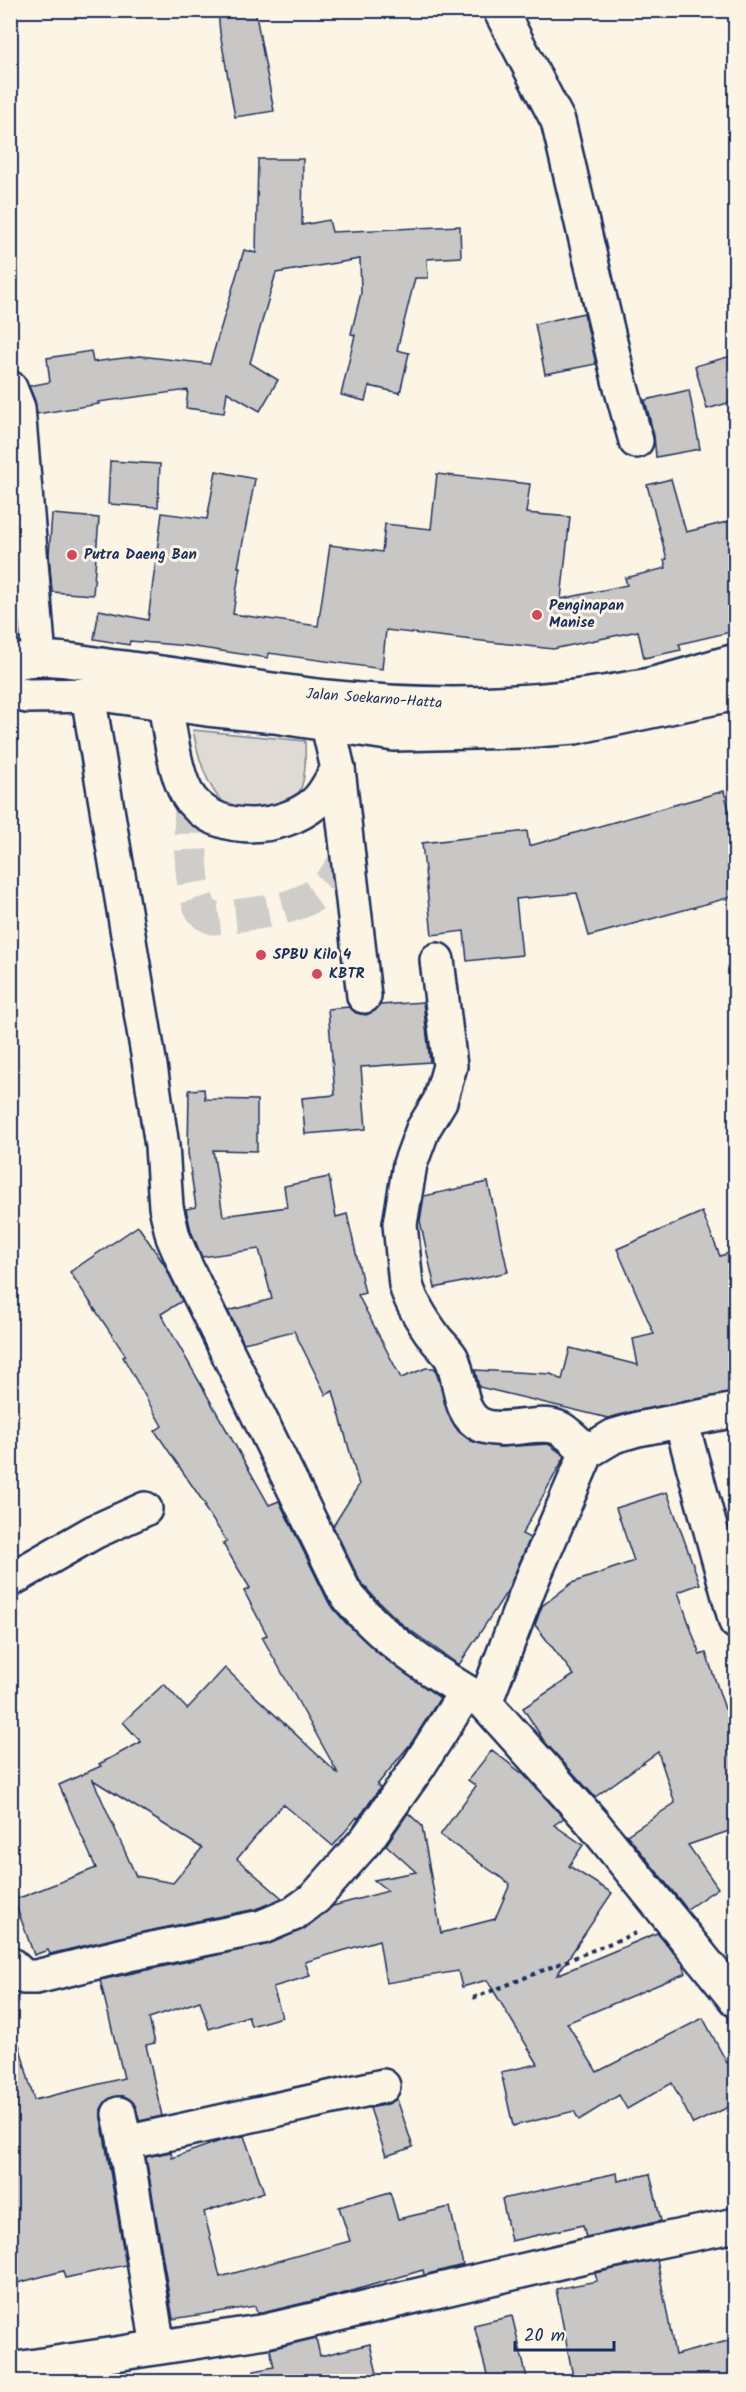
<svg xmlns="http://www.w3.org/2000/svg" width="746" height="2392" font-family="Kalam,sans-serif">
	<rect width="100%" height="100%" fill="#fcf5e5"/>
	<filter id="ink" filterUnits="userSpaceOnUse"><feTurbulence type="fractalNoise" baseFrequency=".0167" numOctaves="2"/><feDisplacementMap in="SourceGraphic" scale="12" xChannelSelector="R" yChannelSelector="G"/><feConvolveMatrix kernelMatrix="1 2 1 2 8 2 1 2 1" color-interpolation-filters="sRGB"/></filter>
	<g filter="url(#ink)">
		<!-- grass -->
		<path fill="#dfdbd4" stroke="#7d8599" stroke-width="1.5" d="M193 730 305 741C306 764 307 802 280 809 272 811 261 809 252 809 238 809 229 809 219 798 205 781 197 752 193 730Z"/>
		<!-- building -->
		<g fill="#c8c7c6" stroke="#1b2f5e" stroke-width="1.5" fill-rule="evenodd">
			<polygon points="218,10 255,10 274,111 235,117 220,33"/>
			<polygon points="258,159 303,159 302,225 329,220 332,232 460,226 461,257 427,259 428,278 415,278 397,350 409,353 400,393 369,386 365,401 341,395 355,335 351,334 361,293 360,259 276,273 250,363 278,380 260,411 227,392 224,413 186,408 188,390 98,402 99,404 37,414 35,401 29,386 50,382 47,358 91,351 93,362 140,356 210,364 244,250 256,253"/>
			<polygon points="584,313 596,364 545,374 535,324"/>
			<polygon points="735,355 735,401 707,409 695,366"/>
			<polygon points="689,390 700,449 656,457 654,436 645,400"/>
			<polygon points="110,461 160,464 158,507 108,504"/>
			<polygon points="216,471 255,479 238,567 240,567 233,614 318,626 330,545 382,552 385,524 431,529 437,474 530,484 526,513 570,517 561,599 627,585 625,578 666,568 664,560 667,559 647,485 671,479 686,532 735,520 735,631 679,644 681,650 644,658 638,631 553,649 386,630 382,669 269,653 268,658 188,646 130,641 129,645 94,639 99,610 148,620 162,513 207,519"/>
			<polygon points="52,514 99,518 93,595 52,592 49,554"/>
			<polygon points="724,791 735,833 735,896 589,936 577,893 516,899 522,955 467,961 464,931 432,935 422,843 527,831 529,846"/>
			<polygon points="423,1002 430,1062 361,1067 366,1129 305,1134 302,1098 335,1095 328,1009 349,1007 356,1013 366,1015 375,1011 380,1005"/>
			<polygon points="204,1089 205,1099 257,1100 257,1151 213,1150 223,1216 287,1207 284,1186 329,1177 336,1217 347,1214 365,1293 358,1295 401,1378 426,1368 435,1368 451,1421 459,1432 471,1441 499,1447 548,1444 565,1456 522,1534 530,1538 508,1590 459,1665 403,1625 373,1596 360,1581 333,1526 359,1485 333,1391 326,1395 294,1331 244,1343 228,1311 272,1299 259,1249 202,1257 191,1231 186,1209 196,1207 188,1153 189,1090"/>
			<polygon points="488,1182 508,1272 435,1288 420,1221 424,1196"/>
			<polygon points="702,1212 720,1256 735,1251 735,1392 634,1411 608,1418 479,1387 475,1370 551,1374 562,1380 570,1348 638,1365 633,1339 654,1334 617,1249"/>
			<path d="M138 1226 164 1264 182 1301 161 1314 269 1505 279 1501 329 1603 345 1622 379 1654 440 1698 412 1742 377 1785 380 1788 358 1819 357 1817 333 1846 283 1804 237 1859 282 1898 256 1909 129 1935 50 1954 48 1950 34 1955 14 1900 96 1868 59 1785 101 1766 99 1764 141 1742 123 1722 164 1684 187 1709 225 1668 339 1775 262 1637 267 1635 244 1591 250 1588 223 1544 227 1541 204 1507 206 1506 155 1431 162 1426 123 1357 126 1356 70 1272ZM93 1780 202 1848 173 1883 136 1876Z"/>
			<polygon points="667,1492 700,1584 678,1592 700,1655 706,1653 725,1709 735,1705 735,1829 688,1845 718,1888 687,1909 627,1835 675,1803 658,1752 595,1797 544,1741 523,1708 574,1675 535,1625 542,1606 572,1583 634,1561 616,1508"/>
			<polygon points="492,1750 524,1775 564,1818 554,1825 583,1845 569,1866 612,1893 557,1975 657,1933 683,1964 686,1973 567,2023 597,2072 703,2018 727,2063 735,2058 735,2104 693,2124 672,2083 627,2109 619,2095 579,2120 574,2111 513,2126 501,2072 538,2064 487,1980 462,1987 458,1971 386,1983 379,1940 305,1962 310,1976 273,1987 282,2017 251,2026 248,2016 209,2029 200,2001 149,2018 155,2043 146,2045 162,2116 140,2121 133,2102 124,2096 116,2096 107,2100 101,2109 101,2118 126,2265 65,2278 63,2271 10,2285 10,2045 19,2044 34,2100 124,2078 100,1980 269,1944 304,1929 333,1906 388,1891 374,1880 416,1872 386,1845 408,1813 422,1826 441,1933 495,1919 510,1884 440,1835 476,1786 468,1780"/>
			<polygon points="397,2099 413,2147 386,2156 370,2108 388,2104"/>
			<polygon points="244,2136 264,2192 204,2212 220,2277 350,2241 339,2207 390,2192 398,2219 450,2207 463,2265 424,2275 423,2270 345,2293 262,2313 257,2313 255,2306 173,2319 146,2157 171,2152 172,2158 223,2140"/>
			<polygon points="617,2173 618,2181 650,2174 661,2221 586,2237 583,2225 511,2241 502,2199"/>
			<polygon points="657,2260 675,2355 735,2339 735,2375 709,2382 574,2382 556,2289 597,2281 595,2273"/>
			<polygon points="512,2316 528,2382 489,2382 474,2325"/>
			<polygon points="316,2338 320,2356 370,2344 379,2382 256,2382 254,2371 274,2367 270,2349"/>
		</g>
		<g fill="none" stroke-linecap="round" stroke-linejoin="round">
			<!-- minor-tunnel -->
			<path stroke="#cfcdca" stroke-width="33" stroke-dasharray="33 16" stroke-linecap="butt" d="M191 801C190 823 188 899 205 914 208 916 211 917 214 918 253 913 304 913 332 880 338 873 343 864 348 856"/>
			<!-- minor casing -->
			<g stroke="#1b2f5e" stroke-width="38">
				<g id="minor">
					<polyline points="500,10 558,121 619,380 636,441"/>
					<polyline points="10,388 18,408 39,658"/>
					<path d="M88 695 150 1066 162 1146 166 1207 173 1237 185 1265 344 1591C381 1640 433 1672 485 1703"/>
					<path d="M165 704C170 729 175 782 192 801 221 835 283 830 315 803 325 795 331 780 338 769L328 725"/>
					<polyline points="338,769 364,996"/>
					<path d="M437 960 450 1066 440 1101 423 1129 410 1164 400 1224 406 1285C411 1303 424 1323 435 1338 440 1345 448 1351 452 1359 462 1380 457 1414 481 1425 504 1435 539 1419 559 1428 569 1433 579 1444 587 1452"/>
					<polyline points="736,1410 638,1429 614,1436 587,1452 529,1587 485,1703 592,1822 736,2000"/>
					<polyline points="681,1421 736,1622"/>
					<polyline points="10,1580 94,1532 145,1509"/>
					<polyline points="10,1964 24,1977 36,1977 133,1953 262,1927 293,1914 315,1898 367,1839 418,1767 466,1692"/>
					<polyline points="119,2114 125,2143 158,2347"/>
					<polyline points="125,2143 383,2086"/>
					<polyline points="10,2370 266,2331 585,2256 736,2225"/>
				</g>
			</g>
			<!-- highway casing -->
			<g stroke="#1b2f5e" stroke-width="38">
				<g id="highway">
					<path d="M10 664C44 653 80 662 114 667 185 675 255 689 326 697 431 708 535 707 639 687 672 681 703 669 736 661"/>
					<polyline points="10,692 27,696 107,695 207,709 274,716 394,734 522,731 575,727 736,693"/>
				</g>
			</g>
			<!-- path -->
			<path stroke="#1b2f5e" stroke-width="4" stroke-dasharray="4.5 4.5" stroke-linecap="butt" d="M473 1998C529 1977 584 1953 639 1932"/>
			<!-- minor -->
			<use href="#minor" stroke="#fcf5e5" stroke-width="33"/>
			<!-- highway -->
			<use href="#highway" stroke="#fcf5e5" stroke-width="33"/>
		</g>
	</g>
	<!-- markers -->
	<g fill="#d1495b" stroke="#fcf5e5" stroke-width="2">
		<circle cx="72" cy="555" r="6"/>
		<circle cx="537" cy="615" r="6"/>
		<circle cx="261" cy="955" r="6"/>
		<circle cx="317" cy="974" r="6"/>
	</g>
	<g text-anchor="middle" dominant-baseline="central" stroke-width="6" stroke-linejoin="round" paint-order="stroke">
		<!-- poi labels -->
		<g font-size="15" font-weight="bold" fill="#1b2f5e" stroke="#fcf5e5" text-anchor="start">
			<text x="84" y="555">Putra Daeng Ban</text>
			<text x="549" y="606">Penginapan<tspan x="549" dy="17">Manise</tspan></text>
			<text x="273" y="955">SPBU Kilo 4</text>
			<text x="329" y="974">KBTR</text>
		</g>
		<!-- street labels -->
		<g font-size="15" fill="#1b2f5e" stroke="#fcf5e5">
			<text transform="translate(374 699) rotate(4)">Jalan Soekarno-Hatta</text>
		</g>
	</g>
	<!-- margin -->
	<rect width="746" height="2392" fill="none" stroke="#fcf5e5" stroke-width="36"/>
	<rect x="18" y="18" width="710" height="2356" fill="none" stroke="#1b2f5e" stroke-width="2" filter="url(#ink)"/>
	<!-- scale -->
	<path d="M515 2341v9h99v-9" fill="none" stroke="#1b2f5e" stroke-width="3"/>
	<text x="524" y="2341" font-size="18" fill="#1b2f5e" stroke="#fcf5e5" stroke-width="4.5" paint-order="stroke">20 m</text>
</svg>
